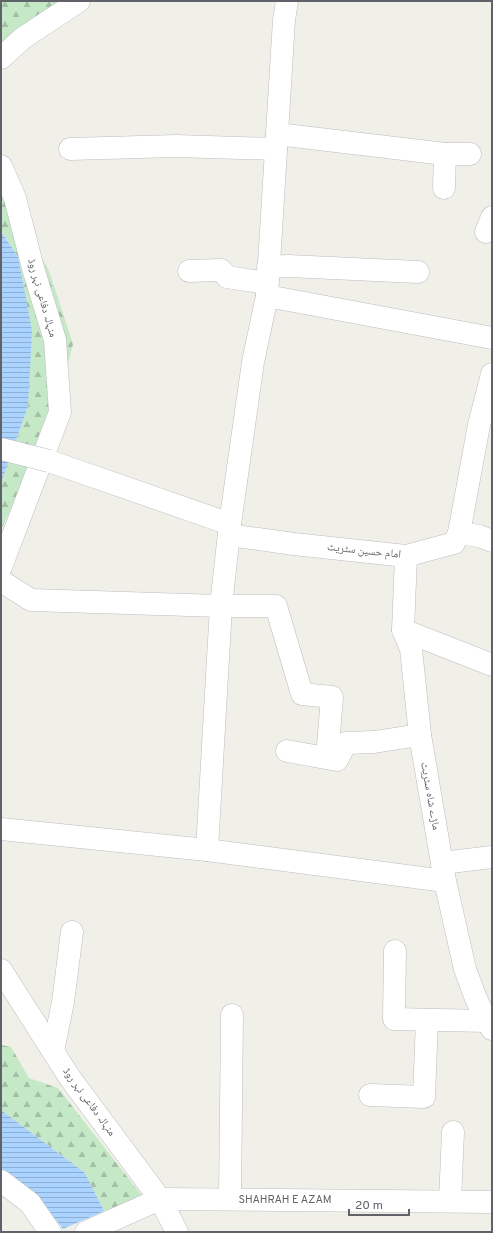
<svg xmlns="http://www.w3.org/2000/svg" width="493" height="1233" font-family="Overpass,'Noto Naskh Arabic',sans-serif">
	<defs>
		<pattern id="forest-firs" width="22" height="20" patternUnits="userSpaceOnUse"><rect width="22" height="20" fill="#c5e8c7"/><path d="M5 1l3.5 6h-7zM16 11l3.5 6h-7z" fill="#a3bfa5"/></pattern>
		<pattern id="water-rules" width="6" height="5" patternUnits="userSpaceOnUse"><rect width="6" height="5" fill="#aad3ff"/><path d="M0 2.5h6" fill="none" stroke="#8eafd2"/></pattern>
	</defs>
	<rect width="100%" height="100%" fill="#f1f0e8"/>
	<!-- forest -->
	<g fill="url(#forest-firs)">
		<polygon points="1,1 60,1 1,46"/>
		<polygon points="1,181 9,199 49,271 73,344 56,412 1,530 1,483 28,406 18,257 1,230"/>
		<polygon points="1,1045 11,1047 29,1078 58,1088 143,1197 104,1211 85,1173 1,1110"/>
	</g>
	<!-- water -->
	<g fill="url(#water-rules)">
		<polygon points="1,231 18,257 32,331 28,406 1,483"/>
		<polygon points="1,1110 85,1173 104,1211 63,1229 37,1195 1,1169"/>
	</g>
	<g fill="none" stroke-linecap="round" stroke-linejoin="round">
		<!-- minor casing -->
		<g stroke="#babcc1" stroke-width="23">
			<g id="minor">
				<polyline points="1,58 23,38 79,1"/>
				<polyline points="277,134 445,154 470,154"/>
				<polyline points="70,149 176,146 276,149"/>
				<polyline points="1,166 15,198 33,268 55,340 60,412 1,567"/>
				<polyline points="444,188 445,154"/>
				<polyline points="486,232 492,217"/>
				<polyline points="268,267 288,266 418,272"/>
				<polyline points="189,271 221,270 227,277 267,283"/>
				<polyline points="267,296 492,338"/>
				<polyline points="49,461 230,524"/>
				<polyline points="459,533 479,425 492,374"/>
				<polyline points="229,535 294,544 406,556 454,543 459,533 479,536 492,541"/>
				<polyline points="406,556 403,630 411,649 420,735 445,881 465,969 475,996 486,1021 492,1029"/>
				<polyline points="1,581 31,600 221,606 276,606 302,694 332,697 327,758"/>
				<polyline points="403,630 492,665"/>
				<polyline points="287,751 337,760 346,743 374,742 420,735"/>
				<polyline points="1,829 207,850 445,881"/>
				<polyline points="207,850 221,606 230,524 253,362 267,296 284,20 287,1"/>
				<polyline points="442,863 492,857"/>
				<polyline points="395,951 394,1019 486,1021"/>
				<polyline points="1,970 70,1078 160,1199 177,1232"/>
				<polyline points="53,1051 63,1002 72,932"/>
				<polyline points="370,1095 424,1097 427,1020"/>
				<polyline points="1,1181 30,1203 50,1232"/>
				<polyline points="230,1199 232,1015"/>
				<polyline points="450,1201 453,1132"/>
				<polyline points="86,1232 160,1199 492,1202"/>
			</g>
		</g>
		<!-- minor -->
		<use href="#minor" stroke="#fff" stroke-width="22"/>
		<!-- minor-bridge casing -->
		<g stroke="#babcc1" stroke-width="23" stroke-linecap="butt">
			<polyline id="minor-bridge" points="1,449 49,461"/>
		</g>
		<!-- minor-bridge -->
		<use href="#minor-bridge" stroke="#fff" stroke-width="22"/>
	</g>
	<g text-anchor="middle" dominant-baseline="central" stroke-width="3" stroke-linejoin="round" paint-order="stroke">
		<!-- street labels -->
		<g font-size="11" fill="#5f6268" stroke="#fff">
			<text transform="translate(42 298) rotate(74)">منہالہ دفاعی نہر روڈ</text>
			<text transform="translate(364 551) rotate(6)">امام حسین سٹریٹ</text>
			<text transform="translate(430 796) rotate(80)">ماڑے شاہ سٹریٹ</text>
			<text transform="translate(89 1102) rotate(54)">منہالہ دفاعی نہر روڈ</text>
			<text x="285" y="1200">SHAHRAH E AZAM</text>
		</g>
	</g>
	<!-- border -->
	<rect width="493" height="1233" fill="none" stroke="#5f6268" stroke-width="4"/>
	<!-- scale -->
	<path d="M349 1209v6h60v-6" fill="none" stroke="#5f6268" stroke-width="2"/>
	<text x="355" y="1209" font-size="12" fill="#5f6268" stroke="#ffffff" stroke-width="3" paint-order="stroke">20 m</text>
</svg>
